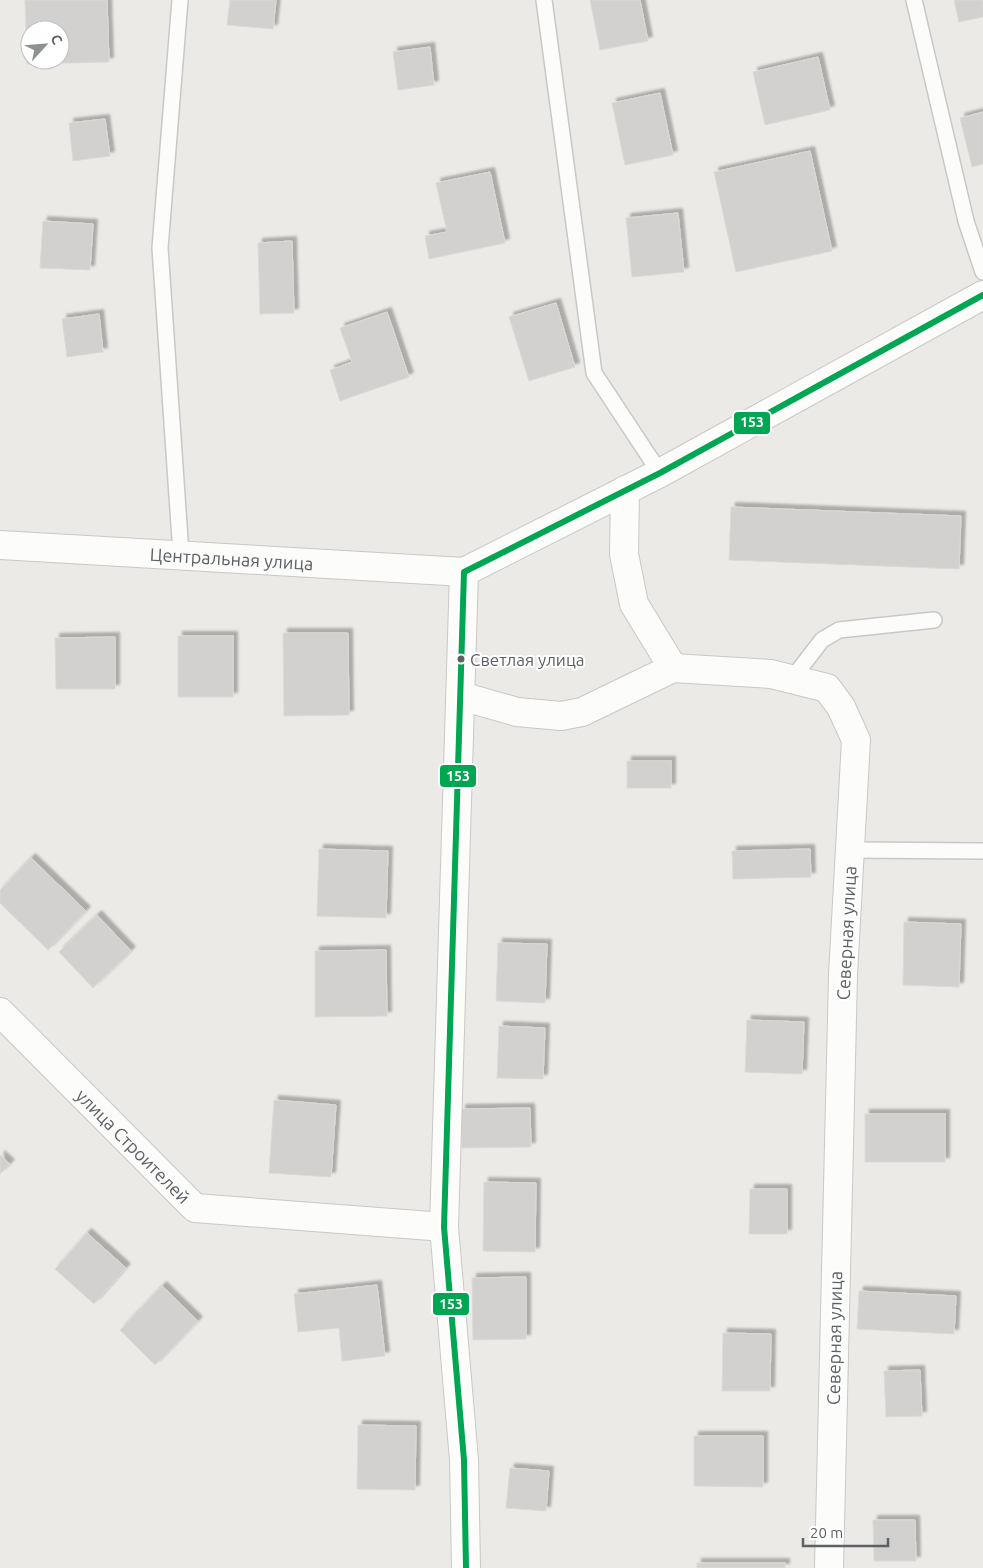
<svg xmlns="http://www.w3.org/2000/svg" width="983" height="1568" font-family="Ubuntu,sans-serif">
	<defs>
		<filter id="shadow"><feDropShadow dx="4.5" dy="-4.5" stdDeviation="1" flood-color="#0004"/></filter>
	</defs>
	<rect width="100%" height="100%" fill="#eceae7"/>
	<!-- building -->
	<g fill="#d2d1d0" stroke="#dcd9d6" fill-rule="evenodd" filter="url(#shadow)">
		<path d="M25 0H107L109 62 27 64ZM30 30H60V60H30Z"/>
		<polygon points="230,0 276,0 273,29 227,25"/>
		<polygon points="590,0 640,0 648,41 600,50"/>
		<polygon points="954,0 983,0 983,17 959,22"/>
		<polygon points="430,47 434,85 398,90 393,52"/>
		<polygon points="818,57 830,110 765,125 753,72"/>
		<polygon points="660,93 673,155 625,165 612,103"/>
		<polygon points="983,112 983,164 972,167 960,118"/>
		<polygon points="105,119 110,156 73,161 69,123"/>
		<polygon points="810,151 832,251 736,272 714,172"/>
		<polygon points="490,172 505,243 429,259 425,236 447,232 436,183"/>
		<polygon points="678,213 684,272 632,277 626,218"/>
		<polygon points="43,221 93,224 90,270 40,268"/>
		<polygon points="292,241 294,313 260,314 258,243"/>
		<polygon points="556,303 575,367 529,381 509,317"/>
		<polygon points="387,312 409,377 340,401 330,370 352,362 340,328"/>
		<polygon points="99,314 103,352 67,357 62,319"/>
		<polygon points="731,507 961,516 959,569 729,560"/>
		<polygon points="283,633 348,633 349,715 284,716"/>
		<rect x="178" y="636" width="55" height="61"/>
		<polygon points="115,637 115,689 56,689 55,638"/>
		<rect x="627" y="761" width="44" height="27"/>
		<polygon points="319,849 388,851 386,918 317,916"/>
		<polygon points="810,849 811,877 733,879 732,851"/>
		<polygon points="31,858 86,911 48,950 0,903 0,890"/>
		<polygon points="97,915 131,951 93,988 59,952"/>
		<polygon points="904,922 961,924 959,987 903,985"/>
		<polygon points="498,943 547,944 545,1003 496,1001"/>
		<polygon points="386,950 387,1016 315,1017 315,951"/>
		<polygon points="747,1020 804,1022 802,1074 745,1072"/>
		<polygon points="499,1026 545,1028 543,1079 497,1078"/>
		<polygon points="274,1100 336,1105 331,1177 269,1173"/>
		<polygon points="530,1108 531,1147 462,1148 461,1109"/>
		<rect x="865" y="1114" width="80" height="48"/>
		<polygon points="0,1155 10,1164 0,1174"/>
		<polygon points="484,1182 536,1183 535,1252 483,1251"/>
		<polygon points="750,1189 787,1189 787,1234 749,1234"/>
		<polygon points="87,1233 126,1268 94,1304 55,1269"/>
		<polygon points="526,1277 526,1339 473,1340 472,1278"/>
		<polygon points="377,1285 385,1356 342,1361 339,1328 298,1332 294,1294"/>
		<polygon points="162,1286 198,1321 155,1365 120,1330"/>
		<polygon points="859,1291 956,1296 954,1334 857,1329"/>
		<polygon points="723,1333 771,1334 770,1391 722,1391"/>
		<polygon points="920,1370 922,1416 886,1417 884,1371"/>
		<polygon points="358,1425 416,1426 415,1490 357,1489"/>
		<polygon points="694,1436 763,1436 763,1487 694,1486"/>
		<polygon points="510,1468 549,1471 546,1511 506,1508"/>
		<polygon points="873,1520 915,1520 916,1561 874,1561"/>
		<rect x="697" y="1563" width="88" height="5"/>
	</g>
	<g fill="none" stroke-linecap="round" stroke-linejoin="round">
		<!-- lane casing -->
		<g stroke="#c8c8c8" stroke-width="18">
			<g id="lane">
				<polyline points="180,0 160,248 181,554"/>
				<polyline points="544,0 594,373 660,473"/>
				<polyline points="914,0 966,221 983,272"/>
				<polyline points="792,679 822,640 839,630 934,620"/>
				<polyline points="851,850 983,851"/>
			</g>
		</g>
		<!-- street casing -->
		<g stroke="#c8c8c8" stroke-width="30">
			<g id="street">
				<polyline points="625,490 624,554 634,604 673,668"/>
				<path id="s1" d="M0 545 464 572"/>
				<polyline points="464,572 444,1227 464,1460 466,1568"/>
				<polyline points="464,572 660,473 983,295"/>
				<polyline points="461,696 517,712 561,716 582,712 673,668 771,674 827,688 841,707 856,740 843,975 829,1568"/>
				<path id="s2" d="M0 1012 195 1208 444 1227"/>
			</g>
		</g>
		<!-- lane -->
		<use href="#lane" stroke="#fcfcfb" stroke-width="15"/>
		<!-- street -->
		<use href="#street" stroke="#fcfcfb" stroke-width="28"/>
		<!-- bus-1 casing -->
		<g stroke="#fff" stroke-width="10">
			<polyline id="bus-1" points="466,1568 464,1460 444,1227 464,572 660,473 983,295"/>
		</g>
		<!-- bus-1 -->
		<use href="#bus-1" stroke="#00a651" stroke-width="6"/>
	</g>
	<!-- markers -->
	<circle fill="#5c6165" stroke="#fff" stroke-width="2" cx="461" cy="659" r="4.5"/>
	<g text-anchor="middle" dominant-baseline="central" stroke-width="4" stroke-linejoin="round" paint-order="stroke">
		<!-- bus labels -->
		<g font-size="17" fill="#5c6165" stroke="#fff" text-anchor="start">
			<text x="470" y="659">Светлая улица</text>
		</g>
		<!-- street labels -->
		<g font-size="18" fill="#5c6165" stroke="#fff">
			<text stroke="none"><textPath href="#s1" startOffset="232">Центральная улица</textPath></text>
			<text transform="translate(846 933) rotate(-87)">Северная улица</text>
			<text stroke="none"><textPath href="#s2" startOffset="189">улица Строителей</textPath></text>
			<text transform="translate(834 1338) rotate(-89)">Северная улица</text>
		</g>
	</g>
	<g stroke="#fff" stroke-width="2">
		<rect x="733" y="411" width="38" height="24" rx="5" fill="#00a651"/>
		<rect x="439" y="764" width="38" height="24" rx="5" fill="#00a651"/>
		<rect x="432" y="1292" width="38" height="24" rx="5" fill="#00a651"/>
	</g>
	<g font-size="14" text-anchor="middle" font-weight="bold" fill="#fff">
		<text x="752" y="427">153</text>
		<text x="458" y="781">153</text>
		<text x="451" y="1309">153</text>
	</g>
	<!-- north arrow -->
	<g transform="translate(45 45) rotate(64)"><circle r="24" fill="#ffffff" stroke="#bec0c1"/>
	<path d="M0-4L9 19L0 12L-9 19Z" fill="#8e9192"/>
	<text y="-8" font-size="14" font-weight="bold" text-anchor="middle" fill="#5c6165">С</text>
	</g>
	<!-- scale -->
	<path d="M803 1538v8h85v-8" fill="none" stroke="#5c6165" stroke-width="2.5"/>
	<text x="810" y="1538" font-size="15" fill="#5c6165" stroke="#ffffff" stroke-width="4" paint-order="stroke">20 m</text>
</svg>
